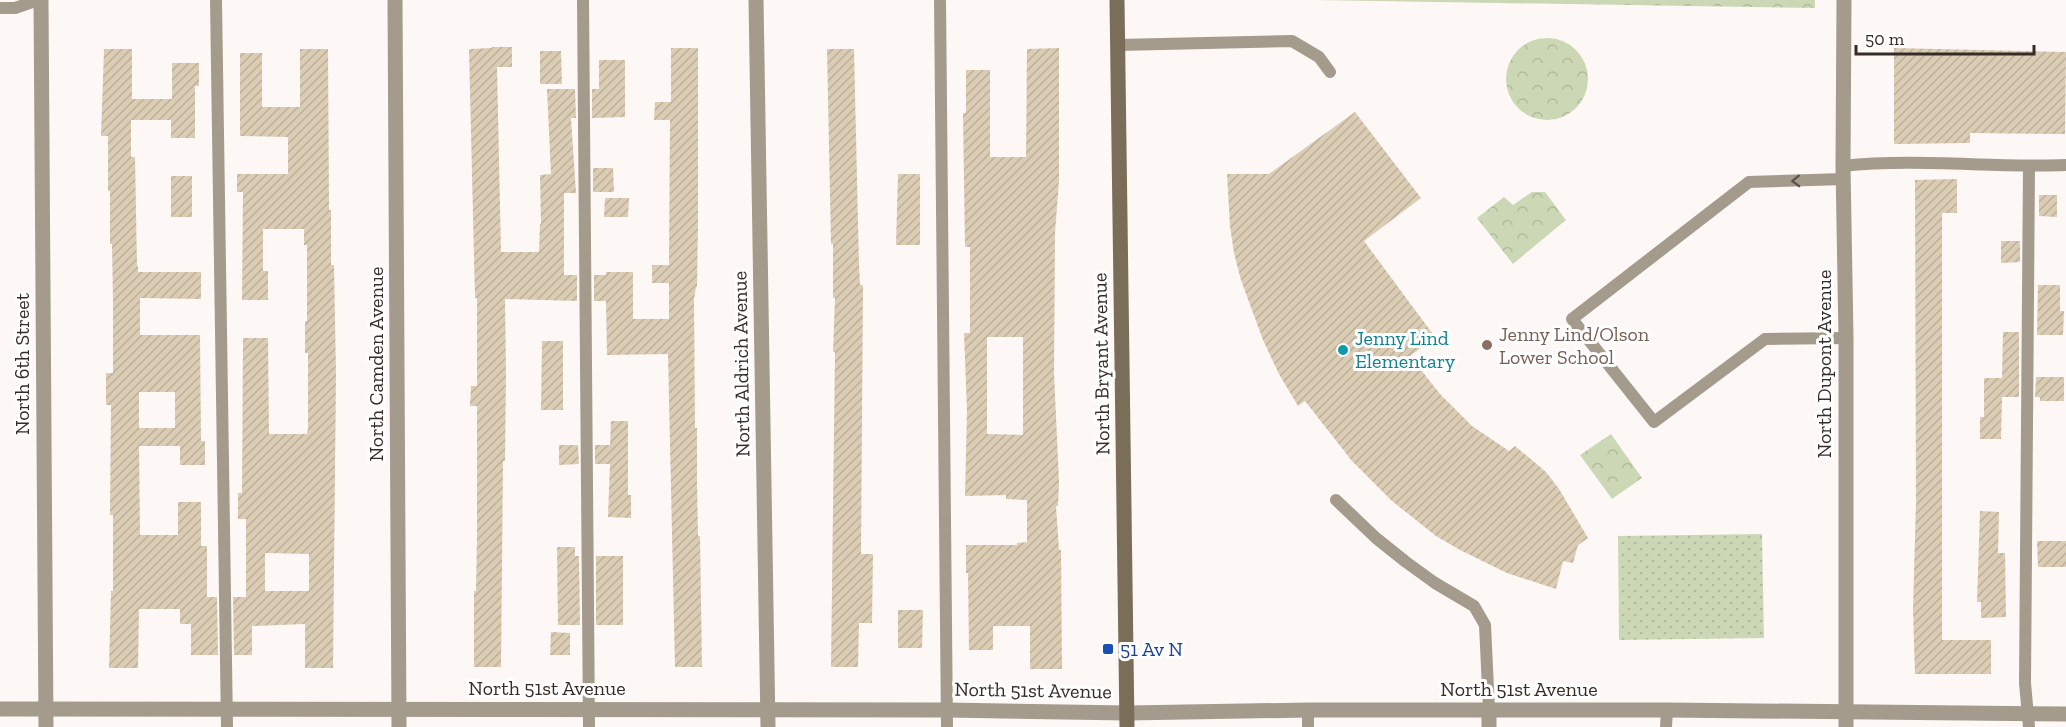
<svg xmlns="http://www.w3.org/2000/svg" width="2066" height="727" font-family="'Zilla Slab',serif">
	<defs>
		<pattern id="grass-dots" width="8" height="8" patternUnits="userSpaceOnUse" patternTransform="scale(1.5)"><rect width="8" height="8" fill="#ccd8b5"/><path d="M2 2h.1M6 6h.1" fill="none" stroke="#b0ba9c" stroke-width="1.8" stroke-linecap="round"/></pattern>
		<pattern id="park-crowns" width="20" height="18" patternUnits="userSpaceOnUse" patternTransform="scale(1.5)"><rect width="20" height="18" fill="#ccd8b5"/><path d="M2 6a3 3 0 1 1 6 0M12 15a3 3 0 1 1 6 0" fill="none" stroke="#b0ba9c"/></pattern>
		<pattern id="building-hatch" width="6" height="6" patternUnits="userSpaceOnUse" patternTransform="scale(1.5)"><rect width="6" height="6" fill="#dbccb4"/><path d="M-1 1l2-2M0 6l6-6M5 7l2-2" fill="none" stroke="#bdaf9b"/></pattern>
	</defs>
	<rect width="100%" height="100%" fill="#fdf8f5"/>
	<!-- grass -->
	<polygon fill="url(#grass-dots)" points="1762,534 1764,638 1619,640 1618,536"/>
	<!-- park -->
	<g fill="url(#park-crowns)">
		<polygon points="1314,0 1815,0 1815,8"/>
		<circle cx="1547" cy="79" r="41"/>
		<polygon points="1532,192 1545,192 1566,220 1513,264 1477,218 1504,197 1513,205"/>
		<polygon points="1611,434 1642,478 1612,499 1580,455"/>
	</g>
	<!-- building -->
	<g fill="url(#building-hatch)" fill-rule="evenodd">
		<polygon points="492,47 512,47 512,67 497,67 501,252 539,252 540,224 541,224 540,175 551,174 547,89 575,89 576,118 571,118 576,193 564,193 564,275 577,275 577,301 505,299 506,374 505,461 503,461 501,667 474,667 474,591 476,591 477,537 477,406 470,406 471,386 477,386 477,298 475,298 469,49 492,48"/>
		<polygon points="671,48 698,48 698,223 697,287 696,287 694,299 695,428 697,428 697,482 698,536 700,536 702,667 675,667 668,354 607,355 606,301 594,301 594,275 606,275 606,272 633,272 633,319 669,319 669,283 652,283 652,265 669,265 670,120 654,120 655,102 671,102"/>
		<path d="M1059 48V180L1055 233 1054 373 1059 482 1058 506H1056L1059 550H1061L1062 669H1030V626H993V650H969L968 573H966V545H1017V543L1027 542V500L1006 499V495L965 496 967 411 964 333H970V247H965L963 113H966V70H990V157H1026L1027 49ZM987 337H1023V435L987 434Z"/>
		<polygon points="1894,48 2066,52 2065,134 1970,133 1970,143 1894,144"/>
		<path d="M104 49H132V99H172V63H199V86H195V138H171V120H131V157H135L137 266H138V272H201V299L140 298V335H200L201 441H205V465H180V446H139L140 535H178V502H201V546H207V597H217L218 655H191V624H180V609H139L138 668H109L111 591H113V515H110L111 405H106V373H113V299L112 244H110V191H108V136H101ZM139 392H175V428H139Z"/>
		<path d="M300 49H328L329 210H331V265H334L336 374 333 668H305V624L252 626V655H234L233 597H246V519H238V493H242L243 338H268L269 434H307L308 428V353H305V321H307V245H304V229H263V271H268V300H242L243 192H237V174H288V137L240 136V53H262V107H300ZM265 553 309 554V591H265Z"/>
		<polygon points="827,49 854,49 859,265 860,285 863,285 861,554 873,554 872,623 859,623 858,667 831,667 835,352 833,352 835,298 833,298 833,244 831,244"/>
		<polygon points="540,51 561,51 562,84 540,84"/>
		<polygon points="599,60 625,60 625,117 592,118 592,89 599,89"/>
		<polygon points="1355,112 1421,198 1364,241 1435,337 1410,356 1440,394 1472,426 1509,451 1515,446 1546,472 1559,489 1588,538 1578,545 1573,563 1563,561 1556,589 1507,573 1460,550 1436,536 1392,501 1352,461 1305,401 1298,406 1279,374 1263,340 1241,280 1234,253 1230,226 1227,174 1269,174"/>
		<polygon points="593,168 613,168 614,192 593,192"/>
		<polygon points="898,174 920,174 920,245 896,245"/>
		<rect x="171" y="176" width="21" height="41"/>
		<polygon points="1957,179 1957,213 1942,213 1942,640 1991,640 1991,674 1915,674 1913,609 1916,502 1915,180"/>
		<polygon points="2039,195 2057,195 2057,217 2039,216"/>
		<polygon points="605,198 629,198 628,217 604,217"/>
		<polygon points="2001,241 2020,241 2020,262 2001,263"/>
		<polygon points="2038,285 2060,285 2060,311 2064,311 2063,335 2037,335"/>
		<polygon points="2003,332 2019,332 2019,397 2002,397 2001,439 1980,439 1980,417 1984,417 1984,378 2002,378"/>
		<polygon points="542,341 563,341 563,410 541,410"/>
		<polygon points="2036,377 2064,377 2064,401 2040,401 2040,397 2035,397"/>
		<polygon points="611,421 628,421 628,495 631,495 631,518 608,517 610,464 595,464 595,445 610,445"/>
		<polygon points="559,445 578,445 579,464 559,465"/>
		<polygon points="1980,511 1999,512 1998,553 2005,553 2006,617 1981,618 1981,602 1977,602"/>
		<polygon points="2037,541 2066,541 2066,567 2038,567"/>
		<polygon points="557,547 575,547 575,556 579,556 580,625 558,625"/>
		<rect x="596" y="556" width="27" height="69"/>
		<polygon points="898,610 923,610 922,648 898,648"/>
		<polygon points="551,632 570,633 570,655 550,655"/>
	</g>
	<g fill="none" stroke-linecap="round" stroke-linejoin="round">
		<!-- lane -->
		<g stroke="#a49b8c" stroke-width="12">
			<polyline points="216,0 227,727"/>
			<polyline points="583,0 589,727"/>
			<polyline points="940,0 947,727"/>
			<polyline points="0,8 15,8 38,0"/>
			<polyline points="1118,45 1292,41 1319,57 1330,72"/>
			<path d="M1843 166C1917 158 1992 168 2066 165"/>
			<polyline points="2029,166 2025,683 2029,727"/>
			<polyline points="1844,179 1749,182 1572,319 1654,422 1765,339 1846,338"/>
			<polyline points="1336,500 1376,538 1406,562 1435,583 1474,606 1485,625 1489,710"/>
			<polyline points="1308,710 1308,727"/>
			<polyline points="1666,727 1667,710"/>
		</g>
		<!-- street -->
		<g stroke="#a49b8c" stroke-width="15">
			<polyline points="41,0 46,727"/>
			<polyline points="395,0 399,727"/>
			<polyline points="756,0 768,727"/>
			<polyline points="1844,0 1843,166 1846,338 1846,727"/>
			<polyline points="0,709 947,710 1127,713 1308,710 1667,710 2066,714"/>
			<polyline points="1489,710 1489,727"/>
		</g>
		<!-- secondary -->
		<polyline stroke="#7b6e59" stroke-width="15" points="1117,0 1127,727"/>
	</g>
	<!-- one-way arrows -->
	<defs><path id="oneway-chevron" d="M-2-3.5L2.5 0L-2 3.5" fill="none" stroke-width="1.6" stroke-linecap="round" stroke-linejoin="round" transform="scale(1.5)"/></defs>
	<use stroke="#5c534a" href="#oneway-chevron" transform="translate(1796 181) rotate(178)"/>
	<!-- markers -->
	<circle fill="#8d6e63" stroke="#fff" stroke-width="2" cx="1487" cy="345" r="6"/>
	<circle fill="#0f9aa8" stroke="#fff" stroke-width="2" cx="1343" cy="350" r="6"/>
	<rect fill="#1a4fb4" stroke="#fff" stroke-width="2" x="1102" y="643" width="12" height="12" rx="3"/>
	<g text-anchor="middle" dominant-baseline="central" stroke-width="6" stroke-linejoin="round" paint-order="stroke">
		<!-- education labels -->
		<g font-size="20" fill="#785e54" stroke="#fff" text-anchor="start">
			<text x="1499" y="334">Jenny Lind/Olson<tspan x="1499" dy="23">Lower School</tspan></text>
		</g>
		<!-- culture labels -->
		<g font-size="20" fill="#0d838f" stroke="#fff" text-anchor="start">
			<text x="1355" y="338">Jenny Lind<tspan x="1355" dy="23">Elementary</tspan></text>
		</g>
		<!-- street labels -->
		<g font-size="20" fill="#362c27" stroke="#fff">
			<text transform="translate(22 364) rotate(-90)">North 6th Street</text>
			<text transform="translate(376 364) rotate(-90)">North Camden Avenue</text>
			<text transform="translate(741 364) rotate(-91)">North Aldrich Avenue</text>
			<text transform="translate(1101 364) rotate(-91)">North Bryant Avenue</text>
			<text transform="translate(1824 364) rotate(-90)">North Dupont Avenue</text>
			<text x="547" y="688">North 51st Avenue</text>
			<text x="1519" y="689">North 51st Avenue</text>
			<text transform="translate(1033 690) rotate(1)">North 51st Avenue</text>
		</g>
		<!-- transit labels -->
		<g font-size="20" fill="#164399" stroke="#fff" text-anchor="start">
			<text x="1120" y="649">51 Av N</text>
		</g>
	</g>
	<!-- scale -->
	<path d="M1856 45v9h178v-9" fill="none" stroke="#362c27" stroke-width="3"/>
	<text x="1865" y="45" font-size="18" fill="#362c27" stroke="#ffffff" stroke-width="4.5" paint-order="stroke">50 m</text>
</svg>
